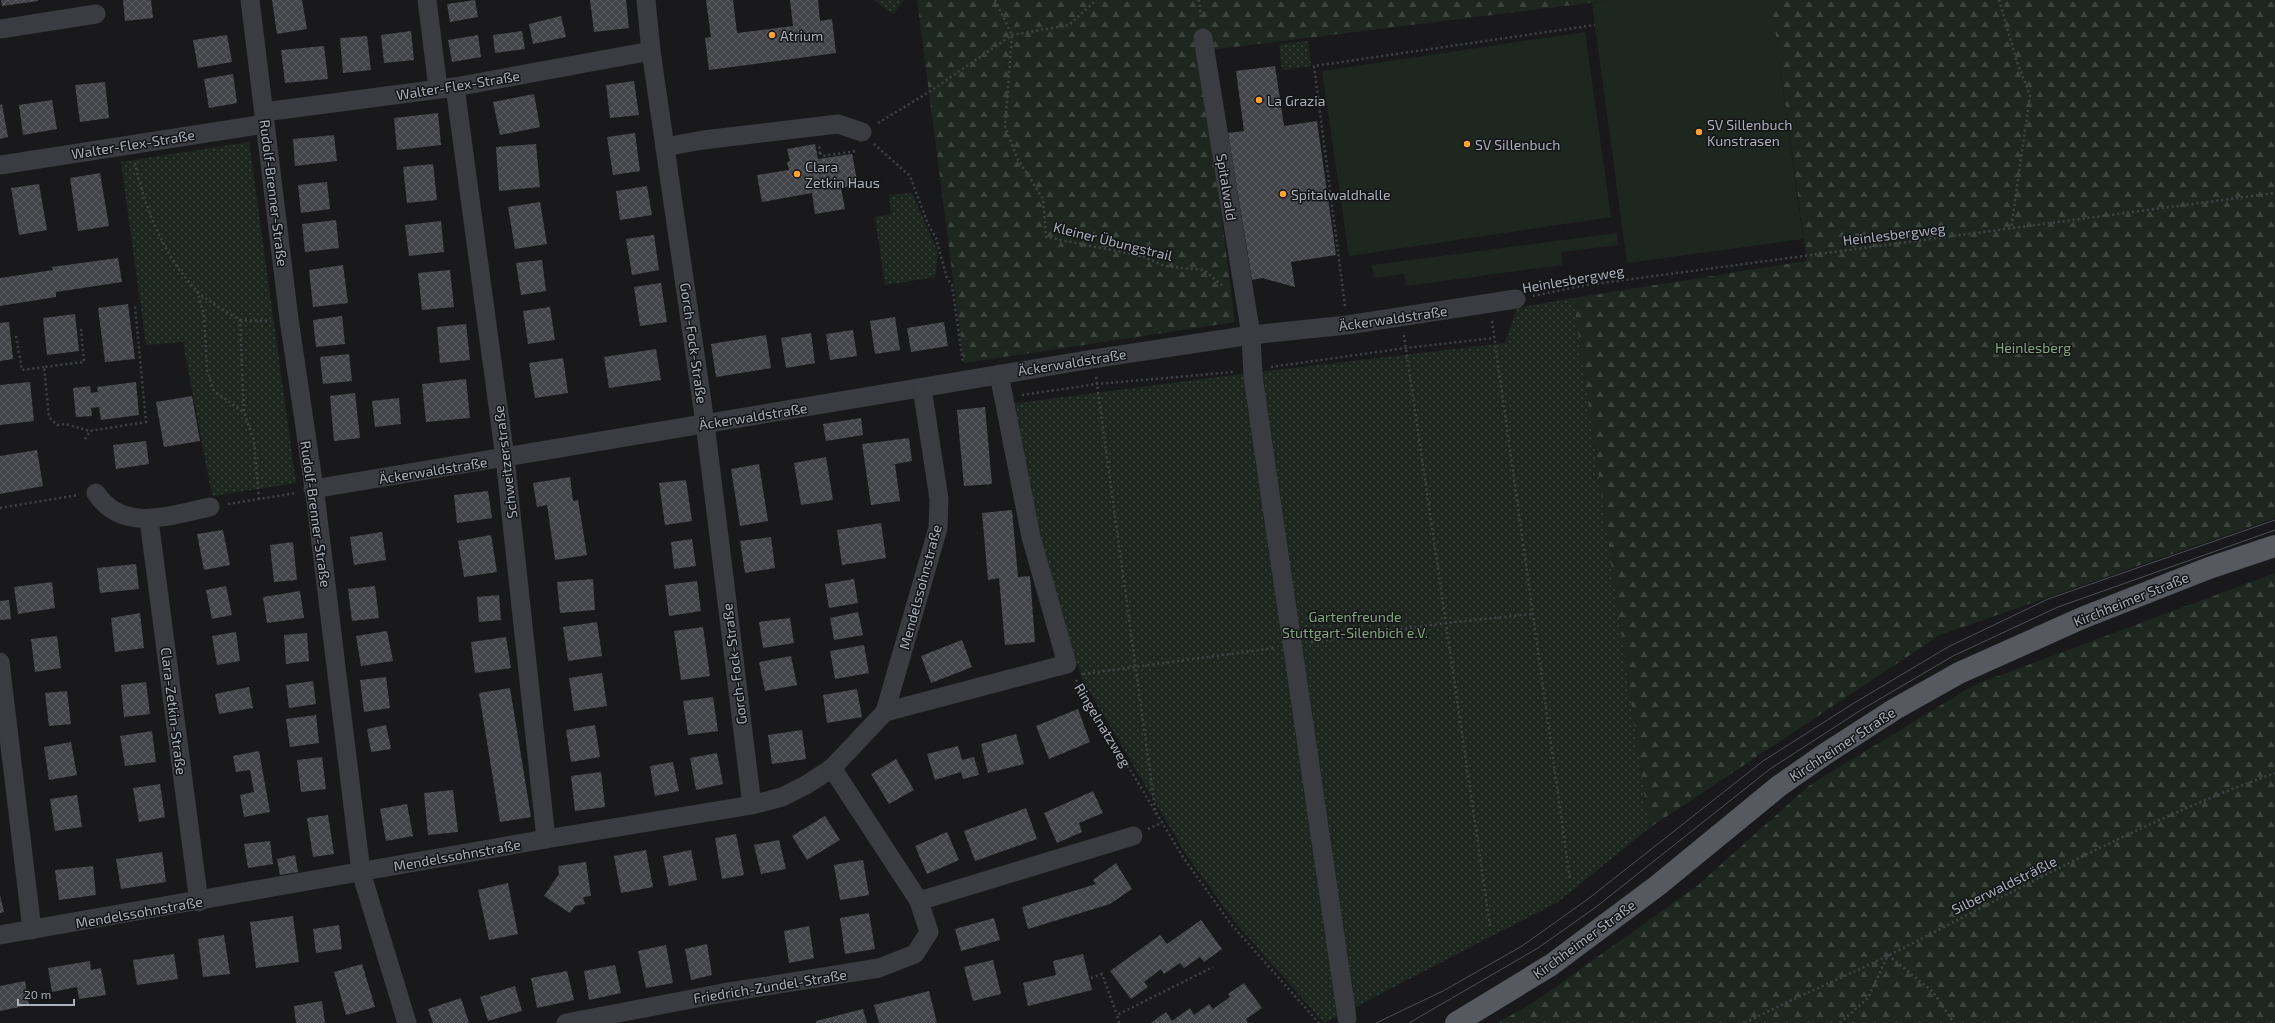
<svg xmlns="http://www.w3.org/2000/svg" width="2275" height="1023" font-family="'Exo 2',sans-serif">
	<defs>
		<pattern id="forest-firs" width="22" height="20" patternUnits="userSpaceOnUse"><rect width="22" height="20" fill="#1e271f"/><path d="M5 1l3.5 6h-7zM16 11l3.5 6h-7z" fill="#3c443e"/></pattern>
		<pattern id="park-dots" width="8" height="8" patternUnits="userSpaceOnUse"><rect width="8" height="8" fill="#1e271f"/><path d="M2 2h.1M6 6h.1" fill="none" stroke="#3c443e" stroke-width="1.8" stroke-linecap="round"/></pattern>
		<pattern id="building-cross-hatch" width="8" height="8" patternUnits="userSpaceOnUse"><rect width="8" height="8" fill="#434449"/><path d="M0 0l8 8M0 8l8-8" fill="none" stroke="#5b5d61"/></pattern>
	</defs>
	<rect width="100%" height="100%" fill="#19191c"/>
	<!-- grass -->
	<g fill="#1e271f">
		<polygon points="1614,0 1771,0 1803,239 1627,263 1592,3"/>
		<polygon points="1585,32 1611,217 1349,256 1322,71"/>
		<polygon points="1617,233 1618,245 1561,252 1562,265 1406,286 1404,274 1374,278 1372,265"/>
	</g>
	<!-- forest -->
	<g fill="url(#forest-firs)">
		<polygon points="917,0 1614,0 1200,51 1235,322 964,363"/>
		<polygon points="1771,0 2275,0 2275,518 1940,635 1649,828 1573,298 1807,261"/>
		<polygon points="2275,573 2275,1023 1497,1023 1533,1003 1697,886 1810,785 1974,685"/>
	</g>
	<!-- park -->
	<g fill="url(#park-dots)">
		<polygon points="874,0 904,0 893,14"/>
		<polygon points="1308,41 1311,66 1282,70 1279,44"/>
		<polygon points="249,142 296,483 212,496 183,342 146,345 121,162"/>
		<polygon points="912,193 938,252 935,277 885,285 875,217 891,214 889,195"/>
		<polygon points="1573,298 1649,828 1558,902 1324,1023 1234,921 1187,856 1082,679 1038,537 1011,404 1242,374 1505,343 1517,308"/>
	</g>
	<!-- building -->
	<g fill="url(#building-cross-hatch)">
		<polygon points="1,0 38,0 38,1 2,6"/>
		<polygon points="123,0 151,0 153,18 125,21"/>
		<polygon points="272,0 302,0 307,29 277,34"/>
		<polygon points="475,0 478,17 450,22 447,4"/>
		<polygon points="590,0 626,0 629,28 594,32"/>
		<polygon points="706,0 733,0 737,33 793,26 790,0 818,0 820,21 832,19 836,53 709,70 705,38 711,37"/>
		<polygon points="561,16 566,37 533,44 529,24"/>
		<polygon points="411,31 414,60 384,63 381,35"/>
		<polygon points="522,31 525,49 495,53 493,35"/>
		<polygon points="227,35 232,62 198,68 193,40"/>
		<polygon points="478,35 481,57 452,62 448,40"/>
		<polygon points="367,36 371,70 343,73 340,38"/>
		<polygon points="324,46 328,79 285,83 281,50"/>
		<polygon points="1275,66 1284,126 1317,121 1336,255 1291,262 1295,287 1262,278 1252,280 1228,133 1244,131 1236,71"/>
		<polygon points="233,74 237,103 209,108 204,79"/>
		<polygon points="634,81 639,115 610,118 606,85"/>
		<polygon points="105,82 109,118 80,122 75,85"/>
		<polygon points="534,94 540,127 500,135 493,102"/>
		<polygon points="52,100 57,129 23,135 19,105"/>
		<polygon points="2,104 8,137 0,139 0,105"/>
		<polygon points="438,113 441,145 397,150 394,118"/>
		<polygon points="635,133 640,171 613,175 607,137"/>
		<polygon points="334,135 337,161 295,166 293,139"/>
		<polygon points="536,144 540,187 499,191 496,147"/>
		<polygon points="815,144 818,159 852,154 858,185 841,188 845,209 815,214 812,193 762,202 757,175 789,170 787,162 790,161 787,149"/>
		<polygon points="433,164 437,200 407,203 403,167"/>
		<polygon points="100,173 109,226 78,231 70,178"/>
		<polygon points="327,182 330,209 301,213 298,185"/>
		<polygon points="39,184 47,230 19,235 11,188"/>
		<polygon points="647,186 652,215 620,220 616,191"/>
		<polygon points="540,202 547,244 515,249 508,207"/>
		<polygon points="336,220 339,248 305,252 302,224"/>
		<polygon points="441,221 444,252 409,256 405,225"/>
		<polygon points="1861,233 1863,242 1857,244 1855,234"/>
		<polygon points="654,235 659,270 632,275 626,239"/>
		<polygon points="118,258 122,282 56,292 56,297 0,306 0,278 53,270 52,267"/>
		<polygon points="542,260 546,291 521,295 516,263"/>
		<polygon points="343,265 348,303 313,307 309,270"/>
		<polygon points="450,270 454,307 422,310 418,273"/>
		<polygon points="661,283 667,322 640,326 634,287"/>
		<polygon points="128,304 135,359 105,362 98,308"/>
		<polygon points="550,307 555,340 528,344 523,311"/>
		<polygon points="75,314 79,351 47,355 43,318"/>
		<polygon points="342,316 345,344 316,347 313,320"/>
		<polygon points="895,317 900,350 875,354 870,321"/>
		<polygon points="9,322 13,359 0,361 0,323"/>
		<polygon points="944,322 948,346 911,352 907,328"/>
		<polygon points="466,324 470,360 440,363 437,327"/>
		<polygon points="853,330 857,356 830,360 826,334"/>
		<polygon points="811,333 815,363 786,368 781,338"/>
		<polygon points="766,335 771,368 716,377 711,344"/>
		<polygon points="656,349 661,380 609,388 604,357"/>
		<polygon points="349,354 352,381 323,384 320,357"/>
		<polygon points="563,358 568,393 535,398 529,363"/>
		<polygon points="466,379 470,418 426,422 422,384"/>
		<polygon points="30,382 34,421 0,425 0,385"/>
		<polygon points="136,382 139,415 101,420 99,407 91,408 92,416 76,417 73,388 90,386 91,393 98,392 97,387"/>
		<polygon points="355,393 360,438 334,441 330,396"/>
		<polygon points="192,396 200,441 164,447 156,402"/>
		<polygon points="399,398 401,424 375,427 372,401"/>
		<polygon points="985,407 992,484 964,486 957,410"/>
		<polygon points="861,418 863,435 826,441 823,424"/>
		<polygon points="909,438 912,461 895,464 900,501 871,505 862,444"/>
		<polygon points="146,441 149,464 116,469 113,445"/>
		<polygon points="37,450 43,486 0,494 0,456"/>
		<polygon points="826,457 833,500 801,505 794,463"/>
		<polygon points="759,464 768,521 740,526 731,469"/>
		<polygon points="570,477 573,501 578,500 587,555 555,560 547,505 537,507 533,483"/>
		<polygon points="686,480 692,521 665,525 659,483"/>
		<polygon points="488,491 492,518 457,523 454,495"/>
		<polygon points="1012,510 1018,577 1030,576 1035,642 1005,645 999,578 988,580 982,513"/>
		<polygon points="881,523 886,558 842,565 837,530"/>
		<polygon points="223,530 230,565 204,570 197,534"/>
		<polygon points="382,532 386,560 354,565 350,537"/>
		<polygon points="491,535 497,572 464,577 458,541"/>
		<polygon points="771,537 775,568 745,573 740,541"/>
		<polygon points="692,539 696,566 674,569 671,542"/>
		<polygon points="293,542 297,580 274,582 270,545"/>
		<polygon points="136,564 139,589 100,593 97,568"/>
		<polygon points="593,579 595,610 560,613 557,582"/>
		<polygon points="854,579 858,603 829,608 825,584"/>
		<polygon points="697,581 701,611 669,616 665,585"/>
		<polygon points="52,582 55,608 18,614 14,587"/>
		<polygon points="226,586 232,615 212,619 206,590"/>
		<polygon points="375,586 379,618 352,621 348,589"/>
		<polygon points="300,591 304,618 267,623 263,597"/>
		<polygon points="499,595 501,620 479,622 477,597"/>
		<polygon points="9,600 11,619 0,620 0,601"/>
		<polygon points="858,612 863,635 834,640 830,618"/>
		<polygon points="140,613 144,648 115,652 111,618"/>
		<polygon points="790,618 794,643 763,648 759,622"/>
		<polygon points="597,622 602,656 568,661 563,627"/>
		<polygon points="703,627 710,676 681,680 674,631"/>
		<polygon points="387,631 393,661 361,666 356,636"/>
		<polygon points="236,632 240,661 217,665 212,636"/>
		<polygon points="307,633 309,661 286,664 284,635"/>
		<polygon points="57,636 61,668 35,672 31,639"/>
		<polygon points="506,637 511,668 475,673 471,642"/>
		<polygon points="962,640 972,667 931,683 921,656"/>
		<polygon points="864,645 869,673 835,679 830,651"/>
		<polygon points="791,656 797,685 765,691 759,662"/>
		<polygon points="602,673 607,706 574,711 569,678"/>
		<polygon points="386,677 390,708 364,712 360,680"/>
		<polygon points="313,681 316,704 289,708 286,685"/>
		<polygon points="146,682 150,714 124,717 121,685"/>
		<polygon points="249,687 253,708 219,714 215,694"/>
		<polygon points="510,688 531,817 500,822 479,693"/>
		<polygon points="857,689 862,717 827,723 823,695"/>
		<polygon points="67,691 71,724 49,726 45,693"/>
		<polygon points="713,697 718,731 688,735 683,701"/>
		<polygon points="1078,709 1090,742 1049,759 1036,726"/>
		<polygon points="316,715 319,743 290,747 286,719"/>
		<polygon points="386,725 391,749 371,752 367,729"/>
		<polygon points="595,725 600,757 571,762 566,730"/>
		<polygon points="802,730 806,759 772,764 768,735"/>
		<polygon points="152,731 156,762 125,766 120,736"/>
		<polygon points="1016,734 1024,764 988,773 981,744"/>
		<polygon points="71,742 77,775 49,780 44,747"/>
		<polygon points="958,746 962,760 974,757 979,775 963,779 961,772 935,780 927,754"/>
		<polygon points="259,751 270,812 244,817 240,795 254,792 250,770 236,772 233,756"/>
		<polygon points="717,753 723,784 696,790 690,758"/>
		<polygon points="322,757 326,789 301,792 297,760"/>
		<polygon points="896,759 914,790 889,804 871,774"/>
		<polygon points="673,762 679,791 655,796 650,766"/>
		<polygon points="601,772 605,807 575,811 571,776"/>
		<polygon points="160,784 165,817 139,822 133,788"/>
		<polygon points="453,790 458,832 428,835 424,793"/>
		<polygon points="1093,791 1103,813 1079,823 1082,832 1057,843 1044,813"/>
		<polygon points="77,795 82,827 55,831 50,799"/>
		<polygon points="407,804 413,836 386,841 380,809"/>
		<polygon points="1026,808 1037,839 975,861 964,831"/>
		<polygon points="328,815 334,854 313,857 307,818"/>
		<polygon points="825,816 840,840 807,860 792,836"/>
		<polygon points="947,832 959,860 927,874 915,846"/>
		<polygon points="736,834 744,875 722,879 715,838"/>
		<polygon points="779,840 786,869 761,874 754,845"/>
		<polygon points="270,841 273,864 248,868 244,844"/>
		<polygon points="646,850 653,887 621,893 614,856"/>
		<polygon points="691,850 697,880 669,886 663,856"/>
		<polygon points="162,852 166,882 121,889 116,859"/>
		<polygon points="295,855 298,872 280,875 277,859"/>
		<polygon points="863,860 869,895 840,900 834,865"/>
		<polygon points="586,862 591,896 583,897 585,904 575,906 570,913 544,896 559,874 558,866"/>
		<polygon points="1116,863 1132,889 1110,904 1028,929 1022,907 1096,884 1093,880"/>
		<polygon points="93,866 96,895 59,900 55,870"/>
		<polygon points="508,883 518,934 489,940 478,890"/>
		<polygon points="0,895 4,912 0,913"/>
		<polygon points="869,913 875,949 845,954 840,918"/>
		<polygon points="293,916 299,962 256,968 250,922"/>
		<polygon points="994,918 1000,940 961,951 955,929"/>
		<polygon points="1201,920 1222,949 1204,962 1200,957 1184,968 1180,963 1164,974 1161,969 1144,982 1148,987 1131,999 1110,971 1160,935 1167,944"/>
		<polygon points="339,925 342,949 316,953 313,929"/>
		<polygon points="809,926 814,958 789,963 784,931"/>
		<polygon points="224,935 230,974 203,977 198,939"/>
		<polygon points="707,944 712,975 691,980 685,949"/>
		<polygon points="666,945 673,983 646,988 638,951"/>
		<polygon points="174,954 178,979 137,985 133,960"/>
		<polygon points="1083,954 1092,990 1028,1006 1023,983 1056,975 1053,961"/>
		<polygon points="993,960 1001,994 973,1001 964,967"/>
		<polygon points="90,961 91,970 101,968 106,995 79,999 77,987 52,992 48,968"/>
		<polygon points="362,964 375,1007 346,1015 334,972"/>
		<polygon points="615,965 621,993 589,1000 584,971"/>
		<polygon points="567,971 574,1000 537,1008 531,978"/>
		<polygon points="25,981 29,1005 0,1011 0,986"/>
		<polygon points="1244,983 1262,1008 1246,1019 1248,1023 1151,1023 1166,1012 1172,1021 1190,1008 1194,1015 1209,1004 1213,1009 1230,997 1228,994"/>
		<polygon points="515,986 522,1011 488,1021 480,997"/>
		<polygon points="929,991 937,1023 879,1023 874,1005"/>
		<polygon points="461,998 469,1023 433,1023 428,1009"/>
		<polygon points="322,1001 325,1023 296,1023 294,1006"/>
		<polygon points="863,1009 867,1023 816,1023 816,1021"/>
	</g>
	<g fill="none" stroke-linecap="round" stroke-linejoin="round">
		<!-- path -->
		<g stroke="#404348" stroke-width="2.5" stroke-dasharray="2 3" stroke-linecap="butt">
			<polyline points="995,0 1012,35 1005,126 1017,158 1043,199 1046,237 1142,256 1164,266 1204,270 1224,287"/>
			<polyline points="1199,0 1201,20"/>
			<polyline points="1999,0 2017,62 2030,95 2011,229"/>
			<polyline points="878,123 929,92 1012,35 1069,25 1096,0"/>
			<polyline points="874,144 910,176 928,224 936,238 947,278 952,285 963,363"/>
			<polyline points="820,153 822,156 857,151"/>
			<polyline points="808,158 807,156 820,153 819,144"/>
			<path d="M135 163C144 207 165 258 197 291 208 302 226 311 240 320L244 412 254 441 259 499"/>
			<polyline points="197,291 204,315 207,370 214,391 243,412"/>
			<polyline points="1533,296 1587,285 2275,193"/>
			<polyline points="1345,306 1314,66 1595,25"/>
			<polyline points="240,320 271,321"/>
			<polyline points="1492,321 1570,880"/>
			<polyline points="81,329 84,362 44,367 49,417 57,425 65,424 90,431"/>
			<polyline points="1404,335 1490,926"/>
			<polyline points="16,336 22,370 44,367"/>
			<polyline points="1271,367 1406,348 1494,338"/>
			<polyline points="1096,377 1156,816"/>
			<polyline points="1022,395 1097,384 1234,372"/>
			<polyline points="85,439 90,431 146,422 135,306"/>
			<polyline points="228,504 296,493"/>
			<polyline points="0,508 78,495"/>
			<polyline points="1311,642 1446,623 1532,614"/>
			<polyline points="1083,674 1274,648"/>
			<polyline points="1076,680 1183,857 1230,923 1319,1023"/>
			<polyline points="1148,829 1161,823"/>
			<polyline points="1091,978 1102,974 1117,1015"/>
			<polyline points="1119,1023 1117,1015 1213,967"/>
			<path d="M1745 1023C1799 995 1855 973 1909 945 2028 884 2149 818 2275 773"/>
			<polyline points="1840,1023 1868,998 1888,955 1933,992 1954,1023"/>
		</g>
		<!-- minor -->
		<g stroke="#3a3c41" stroke-width="19">
			<polyline points="250,0 289,319 316,502 361,872 407,1023"/>
			<polyline points="427,0 438,88"/>
			<polyline points="646,0 651,51 705,423 752,805"/>
			<polyline points="0,29 96,14"/>
			<polyline points="1203,38 1251,335 1253,377 1347,1018"/>
			<polyline points="455,87 505,458 546,839"/>
			<polyline points="264,112 455,87 651,51"/>
			<polyline points="665,147 703,140 838,124 862,132"/>
			<polyline points="0,165 265,124"/>
			<polyline points="313,489 1093,359 1251,335 1347,325 1516,299"/>
			<path d="M96 493C123 534 171 515 210 507"/>
			<polyline points="149,520 199,902"/>
			<polyline points="0,662 32,930"/>
			<polyline points="885,712 938,528 939,499 922,388"/>
			<polyline points="919,901 1133,836"/>
			<polyline points="0,935 546,839 752,805 782,797 806,785 832,768 885,712 1067,664 1031,537 999,374"/>
			<polyline points="566,1023 723,993 879,968 915,954 929,932 919,901 832,768"/>
		</g>
		<!-- major -->
		<polyline stroke="#565960" stroke-width="22" points="1456,1023 1551,965 1657,886 1779,786 1825,754 1895,709 1959,673 2082,618 2209,568 2275,546"/>
		<!-- tram -->
		<g stroke="#4d5056" stroke-width="1">
			<polyline points="1376,1023 1443,991 1522,946 1588,899 1763,761 1854,703 1948,647 2048,599 2275,520"/>
			<polyline points="1409,1023 1538,948 1596,907 1770,769 1861,710 1953,656 2058,607 2275,530"/>
		</g>
	</g>
	<!-- markers -->
	<g fill="#fea22f" stroke="#141417" stroke-width="1.5">
		<circle cx="772" cy="35" r="4"/>
		<circle cx="1259" cy="100" r="4"/>
		<circle cx="1699" cy="132" r="4"/>
		<circle cx="1467" cy="144" r="4"/>
		<circle cx="797" cy="174" r="4"/>
		<circle cx="1283" cy="194" r="4"/>
	</g>
	<g text-anchor="middle" dominant-baseline="central" stroke-width="3" stroke-linejoin="round" paint-order="stroke">
		<!-- poi labels -->
		<g font-size="14" fill="#abb2bc" stroke="#141417" text-anchor="start">
			<text x="780" y="35">Atrium</text>
			<text x="1267" y="100">La Grazia</text>
			<text x="1707" y="124">SV Sillenbuch<tspan x="1707" dy="16">Kunstrasen</tspan></text>
			<text x="1475" y="144">SV Sillenbuch</text>
			<text x="805" y="166">Clara<tspan x="805" dy="16">Zetkin Haus</tspan></text>
			<text x="1291" y="194">Spitalwaldhalle</text>
		</g>
		<!-- street labels -->
		<g font-size="14" fill="#abb2bc" stroke="#141417">
			<text transform="translate(458 85) rotate(-9)">Walter-Flex-Straße</text>
			<text transform="translate(133 144) rotate(-9)">Walter-Flex-Straße</text>
			<text transform="translate(1227 187) rotate(81)">Spitalwald</text>
			<text transform="translate(274 193) rotate(83)">Rudolf-Brenner-Straße</text>
			<text transform="translate(1894 234) rotate(-7)">Heinlesbergweg</text>
			<text transform="translate(1113 241) rotate(14)">Kleiner Übungstrail</text>
			<text transform="translate(1573 279) rotate(-10)">Heinlesbergweg</text>
			<text transform="translate(1393 318) rotate(-8)">Äckerwaldstraße</text>
			<text transform="translate(694 343) rotate(82)">Gorch-Fock-Straße</text>
			<text transform="translate(1072 362) rotate(-9)">Äckerwaldstraße</text>
			<text transform="translate(753 416) rotate(-9)">Äckerwaldstraße</text>
			<text transform="translate(505 462) rotate(-97)">Schweitzerstraße</text>
			<text transform="translate(433 470) rotate(-9)">Äckerwaldstraße</text>
			<text transform="translate(316 514) rotate(82)">Rudolf-Brenner-Straße</text>
			<text transform="translate(920 587) rotate(-75)">Mendelssohnstraße</text>
			<text transform="translate(2131 599) rotate(-22)">Kirchheimer Straße</text>
			<text transform="translate(734 664) rotate(-97)">Gorch-Fock-Straße</text>
			<text transform="translate(174 711) rotate(83)">Clara-Zetkin-Straße</text>
			<text transform="translate(1103 725) rotate(59)">Ringelnatzweg</text>
			<text transform="translate(1842 744) rotate(-33)">Kirchheimer Straße</text>
			<text transform="translate(457 855) rotate(-10)">Mendelssohnstraße</text>
			<text transform="translate(2004 885) rotate(-26)">Silberwaldsträßle</text>
			<text transform="translate(139 912) rotate(-10)">Mendelssohnstraße</text>
			<text transform="translate(1584 939) rotate(-36)">Kirchheimer Straße</text>
			<text transform="translate(770 986) rotate(-9)">Friedrich-Zundel-Straße</text>
		</g>
		<!-- park labels -->
		<g font-size="14" fill="#83a881" stroke="#141417">
			<text x="2033" y="347">Heinlesberg</text>
			<text x="1355" y="616">Gartenfreunde<tspan x="1355" dy="16">Stuttgart-Silenbich e.V.</tspan></text>
		</g>
	</g>
	<!-- scale -->
	<path d="M18 999v6h56v-6" fill="none" stroke="#abb2bc" stroke-width="2"/>
	<text x="24" y="999" font-size="12" fill="#abb2bc" stroke="#141417" stroke-width="3" paint-order="stroke">20 m</text>
</svg>
